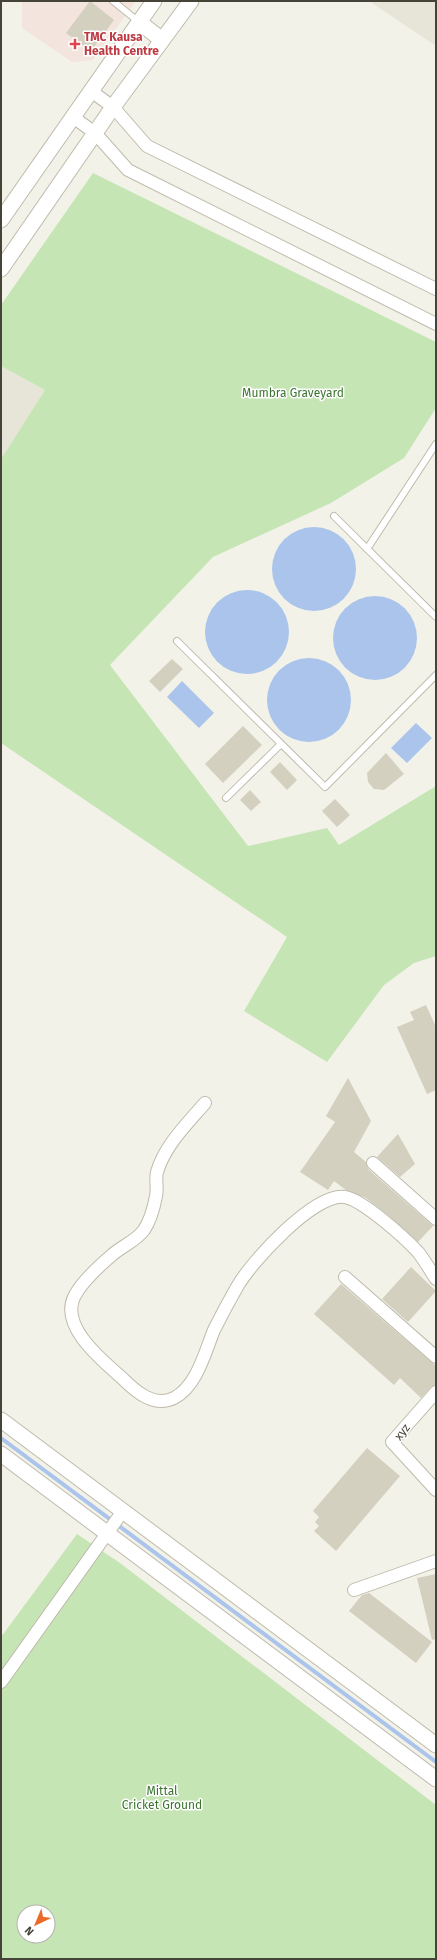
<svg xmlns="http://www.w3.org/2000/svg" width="437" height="1960" font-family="'Fira Sans',sans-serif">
	<rect width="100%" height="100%" fill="#f3f2e9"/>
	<!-- residential -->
	<g fill="#e7e5d7">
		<polygon points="369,1 436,1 436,46"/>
		<polygon points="1,366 45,390 1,459"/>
	</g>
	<!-- medical -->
	<polygon fill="#f3e4dd" points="22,1 136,1 93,60 72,62 22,28"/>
	<!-- green -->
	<g fill="#c6e5b5" fill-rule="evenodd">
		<polygon points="93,173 436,342 436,408 404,458 331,503 213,557 110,665 248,846 327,828 339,845 436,786 436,956 414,963 384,985 327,1062 244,1011 287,937 1,743 1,459 45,390 1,366 1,305"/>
		<path d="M77 1534 120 1563 436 1805V1959H1V1637ZM24 1912H48V1936H24Z"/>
	</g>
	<!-- water -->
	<g fill="#aac4eb">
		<circle cx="314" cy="569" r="42"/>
		<circle cx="247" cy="632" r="42"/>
		<circle cx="375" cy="638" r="42"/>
		<circle cx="309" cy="700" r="42"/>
		<polygon points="182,681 214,713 199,728 167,697"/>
		<polygon points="416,723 432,738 407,763 391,748"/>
	</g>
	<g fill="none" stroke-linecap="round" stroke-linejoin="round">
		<!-- stream -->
		<polyline stroke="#aac4eb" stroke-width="4" points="1,1438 436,1762"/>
	</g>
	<!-- building -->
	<g fill="#d4d0bf">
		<polygon points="90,1 114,20 91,51 66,33"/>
		<polygon points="172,659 183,669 160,692 149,681"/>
		<polygon points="243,726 262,745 223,783 205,764"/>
		<polygon points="386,753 404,774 384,790 374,789 368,782 367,773"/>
		<polygon points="280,762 297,780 287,790 270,772"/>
		<polygon points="250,790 261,802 251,811 240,800"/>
		<polygon points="335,799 350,815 337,827 322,811"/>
		<polygon points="426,1005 436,1027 436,1090 427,1094 397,1027 414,1020 410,1012"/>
		<polygon points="348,1078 371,1121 354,1152 366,1162 368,1169 433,1226 418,1242 388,1215 366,1198 346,1190 334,1181 328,1190 300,1172 335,1122 326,1116"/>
		<polygon points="398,1134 415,1164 400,1177 377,1157"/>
		<polygon points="411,1267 436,1291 408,1322 382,1299"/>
		<polygon points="341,1284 436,1366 436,1385 431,1387 421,1398 400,1378 394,1385 314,1314"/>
		<polygon points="367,1448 400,1476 336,1551 314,1531 319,1526 315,1522 319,1517 313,1511"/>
		<polygon points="436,1574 436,1639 432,1640 417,1578"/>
		<polygon points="369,1593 432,1642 416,1663 349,1611 362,1595"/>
	</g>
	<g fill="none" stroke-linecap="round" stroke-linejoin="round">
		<!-- service casing -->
		<g stroke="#bebbac" stroke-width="8">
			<g id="service">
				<polyline points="113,1 139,22"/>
				<polyline points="334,516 436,617"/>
				<polyline points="367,549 436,444"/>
				<polyline points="177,641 325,787 436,675"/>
				<polyline points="226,798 281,744"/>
			</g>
		</g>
		<!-- minor casing -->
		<g stroke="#bebbac" stroke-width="14">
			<g id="minor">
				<polyline points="91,91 113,107 147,146 436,289"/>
				<polyline points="73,117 95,133 128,170 436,324"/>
				<path d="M205 1103C187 1124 165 1145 157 1172 155 1180 158 1188 156 1196 154 1207 150 1221 144 1230 136 1241 122 1246 112 1255 99 1266 82 1281 74 1297 60 1327 102 1360 122 1378 135 1391 154 1408 174 1398 197 1386 205 1352 214 1330 221 1316 229 1301 237 1287 251 1262 315 1192 345 1197 363 1200 405 1238 418 1252 425 1261 430 1270 436 1279"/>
				<polyline points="373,1163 436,1219"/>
				<polyline points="345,1277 436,1357"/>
				<polyline points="436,1392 392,1442 436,1490"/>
				<polyline points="354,1590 436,1561"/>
				<polyline points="1,1682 123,1511"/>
			</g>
		</g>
		<!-- tertiary casing -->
		<g stroke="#bebbac" stroke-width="17">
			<g id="tertiary">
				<polyline points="139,22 162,40"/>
				<polyline points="1,220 154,1"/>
				<polyline points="1,269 113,107 191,1"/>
				<polyline points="1,1420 436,1745"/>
				<polyline points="1,1454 436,1779"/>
			</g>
		</g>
		<!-- service -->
		<use href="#service" stroke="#fff" stroke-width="6"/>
		<!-- minor -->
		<use href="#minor" stroke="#fff" stroke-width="12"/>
		<!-- tertiary -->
		<use href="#tertiary" stroke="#fff" stroke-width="15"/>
	</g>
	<!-- markers -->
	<path fill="#e0444e" stroke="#fff" stroke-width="1.5" d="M73 38h4v4h4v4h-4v4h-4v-4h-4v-4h4z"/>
	<g text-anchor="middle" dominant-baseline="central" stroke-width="3" stroke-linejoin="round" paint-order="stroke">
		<!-- health labels -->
		<g font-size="12" font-weight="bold" fill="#be3a42" stroke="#fff" text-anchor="start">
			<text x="84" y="37">TMC Kausa<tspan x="84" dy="14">Health Centre</tspan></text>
		</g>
		<!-- park labels -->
		<g font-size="12" fill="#3c752f" stroke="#fff">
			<text x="293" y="393">Mumbra Graveyard</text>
			<text x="162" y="1791">Mittal<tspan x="162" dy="14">Cricket Ground</tspan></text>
		</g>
		<!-- street labels -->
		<g font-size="12" fill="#464338" stroke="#fff">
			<text transform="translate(402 1432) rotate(-52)">xyz</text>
		</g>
	</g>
	<!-- border -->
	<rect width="437" height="1960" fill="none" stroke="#464338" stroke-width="4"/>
	<!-- north arrow -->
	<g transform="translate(36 1924) rotate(224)"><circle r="19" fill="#ffffff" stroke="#b5b4af"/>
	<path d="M0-3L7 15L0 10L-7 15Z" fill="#eb6a29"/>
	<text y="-6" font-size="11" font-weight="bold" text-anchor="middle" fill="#464338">N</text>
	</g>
</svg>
